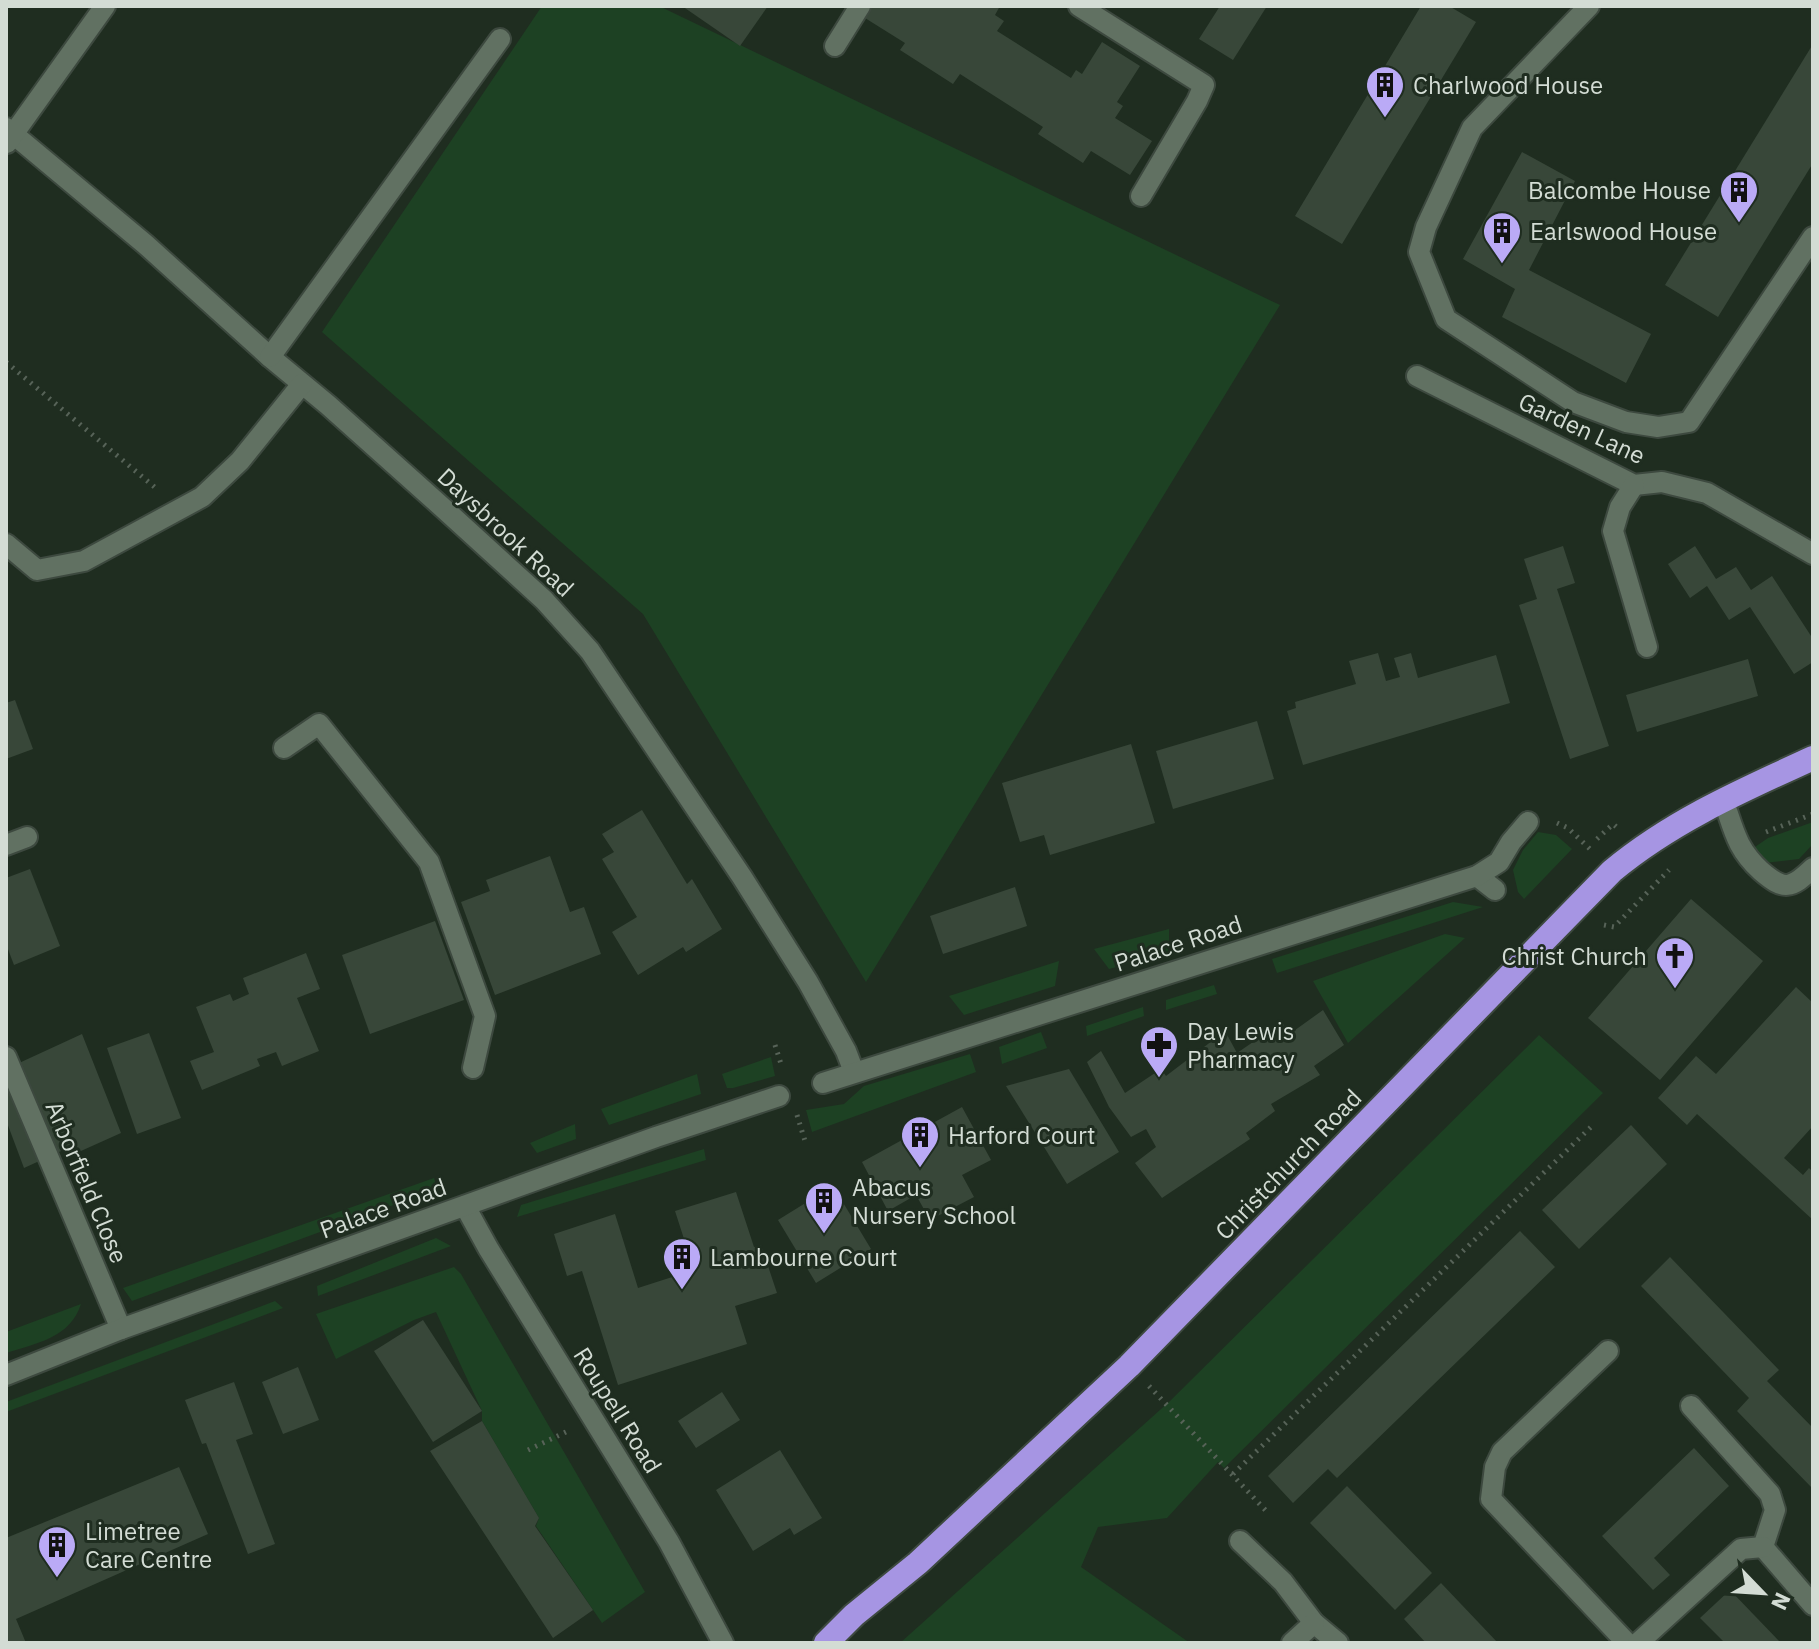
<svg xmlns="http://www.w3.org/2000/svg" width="1819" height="1649" font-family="'IBM Plex Sans',sans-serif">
	<rect width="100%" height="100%" fill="#1f2d20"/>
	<!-- green -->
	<g fill="#1d4123">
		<polygon points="542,6 659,6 1280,305 866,982 643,614 322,332"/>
		<polygon points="1813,822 1813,844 1799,859 1764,863 1752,849 1768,838"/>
		<polygon points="1538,832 1556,835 1572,849 1524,899 1518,892 1513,870 1523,850"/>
		<polygon points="1453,902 1483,907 1277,973 1272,959"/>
		<polygon points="1169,929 1169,953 1109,969 1094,949"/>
		<polygon points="1445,934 1465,938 1348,1043 1313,981"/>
		<polygon points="1059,961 1055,986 964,1015 949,996"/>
		<polygon points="1214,985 1217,994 1166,1010 1166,1000"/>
		<polygon points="1143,1007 1144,1016 1087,1036 1086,1026"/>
		<polygon points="1041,1032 1047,1048 1002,1064 999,1047"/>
		<polygon points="1539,1035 1603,1093 1224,1468 1218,1462 1167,1518 1098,1527 1081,1567 1190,1643 900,1643 1170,1401"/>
		<polygon points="970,1054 976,1072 812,1132 806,1110 844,1104 864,1086"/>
		<polygon points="771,1057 775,1076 733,1088 727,1088 722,1074"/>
		<polygon points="697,1074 701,1094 609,1125 601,1109"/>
		<polygon points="575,1124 576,1139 537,1153 530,1143"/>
		<polygon points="704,1149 706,1160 517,1217 521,1205"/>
		<polygon points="434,1178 437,1189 132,1301 123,1288"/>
		<polygon points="436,1238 451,1246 318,1296 317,1286"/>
		<polygon points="454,1267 461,1274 645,1592 602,1623 536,1526 539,1518 482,1421 482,1411 436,1312 414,1320 336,1359 316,1314"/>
		<polygon points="275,1301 283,1308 6,1412 6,1402"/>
		<path d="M81 1304C70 1338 37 1343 6 1353V1332Z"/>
	</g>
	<!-- building -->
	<g fill="#384739">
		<polygon points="682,6 768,6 740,46"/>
		<polygon points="872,6 1000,6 995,15 1004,21 997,31 1071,78 1076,70 1082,74 1102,42 1140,66 1117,102 1123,106 1115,118 1152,141 1130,175 1091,151 1083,163 1038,134 1043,127 960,74 953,84 900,50 905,43 865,18"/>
		<polygon points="1220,6 1267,6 1233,60 1199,39"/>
		<polygon points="1421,6 1449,6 1476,22 1342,244 1295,216"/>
		<polygon points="1813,44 1813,163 1718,317 1665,285"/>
		<polygon points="1522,152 1575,181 1529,270 1651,334 1626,383 1502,317 1515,289 1463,259"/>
		<polygon points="1563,546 1575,583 1557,589 1609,746 1570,759 1519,605 1537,599 1524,559"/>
		<polygon points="1695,546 1716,579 1736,567 1751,590 1772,576 1813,639 1813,662 1794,674 1750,607 1729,620 1707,586 1690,598 1668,564"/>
		<polygon points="1378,653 1386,681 1400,677 1394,658 1411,653 1418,678 1496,655 1510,703 1303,765 1287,711 1296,708 1295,702 1356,684 1349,661"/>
		<polygon points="1748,659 1758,696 1637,732 1626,695"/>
		<polygon points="15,700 33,749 6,759 6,703"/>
		<polygon points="1257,721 1274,779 1173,809 1156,751"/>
		<polygon points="1131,744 1155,823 1050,855 1044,835 1020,842 1002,783"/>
		<polygon points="642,810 687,884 692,879 722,929 686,952 683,947 638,975 612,932 637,917 602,859 614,852 602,834"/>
		<polygon points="550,856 570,912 584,907 601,954 495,995 461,902 490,891 486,880"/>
		<polygon points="30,869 60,946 14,965 6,944 6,878"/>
		<polygon points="1015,887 1027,926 943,954 930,916"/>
		<polygon points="1691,899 1763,961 1660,1080 1588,1018"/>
		<polygon points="435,921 464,1000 370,1034 342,955"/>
		<polygon points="306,953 320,989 297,998 319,1051 282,1066 276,1052 257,1059 260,1066 202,1090 190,1061 214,1052 196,1007 230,994 233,1001 249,994 243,978"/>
		<polygon points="1796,987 1813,1003 1813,1126 1784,1158 1803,1175 1809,1168 1813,1172 1813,1220 1697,1114 1687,1125 1658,1098 1696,1056 1716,1074"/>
		<polygon points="1323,1010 1344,1045 1314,1066 1320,1075 1271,1104 1275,1111 1246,1133 1250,1139 1162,1198 1135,1163 1156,1147 1146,1129 1131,1137 1109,1107 1087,1062 1101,1051 1125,1093 1161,1069 1166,1076 1225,1031 1237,1053 1282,1022 1291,1033"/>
		<polygon points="149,1033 181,1118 137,1134 107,1048"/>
		<polygon points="82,1034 121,1133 72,1155 70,1147 24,1168 6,1120 6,1069"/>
		<polygon points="1069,1069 1119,1152 1067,1184 1006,1086"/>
		<polygon points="962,1107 991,1160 962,1175 974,1197 930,1220 916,1195 888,1211 862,1162"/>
		<polygon points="1631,1125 1667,1164 1579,1249 1542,1210"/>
		<polygon points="833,1186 871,1249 816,1283 778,1220"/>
		<polygon points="736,1192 754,1247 761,1245 777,1293 735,1306 747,1344 618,1385 582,1271 567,1276 554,1234 615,1214 638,1288 694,1270 675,1211"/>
		<polygon points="1520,1231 1555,1267 1337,1478 1328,1469 1293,1503 1268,1476"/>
		<polygon points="1670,1257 1779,1370 1767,1381 1813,1428 1813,1489 1737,1411 1749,1398 1641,1286"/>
		<polygon points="423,1320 482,1411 433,1442 374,1351"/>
		<polygon points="298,1367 319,1420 283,1434 262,1382"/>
		<polygon points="234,1382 253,1434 236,1440 275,1544 248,1554 206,1443 202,1444 185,1400"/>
		<polygon points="722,1392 740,1420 696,1448 678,1421"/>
		<polygon points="482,1421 539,1518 535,1526 593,1610 553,1638 430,1451"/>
		<polygon points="1694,1448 1729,1486 1654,1558 1670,1575 1653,1590 1602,1536"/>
		<polygon points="780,1450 822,1518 794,1535 790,1528 753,1551 716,1490"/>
		<polygon points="179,1467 208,1534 16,1619 26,1643 6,1643 6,1538"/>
		<polygon points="1347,1486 1432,1573 1395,1610 1310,1523"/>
		<polygon points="1441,1583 1498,1643 1426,1643 1404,1619"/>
		<polygon points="1730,1590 1781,1643 1725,1643 1700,1618"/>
	</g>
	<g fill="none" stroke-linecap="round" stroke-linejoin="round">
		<!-- minor casing -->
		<g stroke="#3d493f" stroke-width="24">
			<g id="minor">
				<polyline points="1079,6 1204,85 1197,101 1141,196"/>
				<polyline points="1589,6 1472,128 1426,227 1419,252 1446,319 1573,402 1626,422 1658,427 1689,422 1813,237"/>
				<polyline points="835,46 860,6"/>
				<polyline points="6,128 145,244 270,357 328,405 442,507 544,600 590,651 742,877 808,982 846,1051 854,1072"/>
				<polyline points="7,143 105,6"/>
				<polyline points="270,357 500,39"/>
				<polyline points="1417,376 1634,485 1662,482 1707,493 1813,554"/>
				<polyline points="1634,485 1620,507 1613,531 1647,647"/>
				<polyline points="6,544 37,570 84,561 202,497 240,461 302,384"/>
				<polyline points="284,748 319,724 429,862 485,1016 473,1068"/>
				<path d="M1723 799C1734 830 1736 848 1761 871 1784 891 1791 889 1813 868"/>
				<polyline points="6,845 27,837"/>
				<polyline points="1477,876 1495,890"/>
				<polyline points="6,1057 121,1329"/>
				<polyline points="823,1083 1477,876 1499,862 1511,842 1528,822"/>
				<polyline points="465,1206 488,1248 669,1542 723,1643"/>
				<polyline points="1608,1351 1502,1452 1495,1467 1491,1499 1627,1643"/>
				<polyline points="6,1375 121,1329 656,1137 779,1096"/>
				<polyline points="1691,1406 1770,1494 1775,1510 1763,1547"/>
				<polyline points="1240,1541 1283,1582 1314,1623 1338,1643"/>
				<polyline points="1763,1547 1813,1605"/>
				<polyline points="1292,1643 1314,1623"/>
				<polyline points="1638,1643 1741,1549 1763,1547"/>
			</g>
		</g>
		<!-- highway casing -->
		<g stroke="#3d493f" stroke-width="28">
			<path id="highway" d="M826 1643 854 1615 918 1563 1129 1366 1612 871C1672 821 1743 790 1813 758"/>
		</g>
		<!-- path -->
		<g stroke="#576358" stroke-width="5" stroke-dasharray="2 6" stroke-linecap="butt">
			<polyline points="6,362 158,490"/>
			<polyline points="1557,823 1568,828 1592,851"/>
			<polyline points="1766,832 1813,814"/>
			<polyline points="1597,839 1613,824 1619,829"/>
			<polyline points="1604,925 1614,927 1669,870"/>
			<polyline points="775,1045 782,1067"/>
			<polyline points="797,1115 805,1141"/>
			<polyline points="1149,1386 1269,1514"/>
			<polyline points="528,1450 568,1431"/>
			<polyline points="1233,1474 1593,1125"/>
		</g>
		<!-- minor -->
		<use href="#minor" stroke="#617162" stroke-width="20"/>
		<!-- highway -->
		<use href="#highway" stroke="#a695e3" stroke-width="24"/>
	</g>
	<!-- icons -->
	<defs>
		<g id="building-pin" transform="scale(2)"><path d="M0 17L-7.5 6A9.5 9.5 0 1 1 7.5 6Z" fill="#baaaf6" stroke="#1f2d20"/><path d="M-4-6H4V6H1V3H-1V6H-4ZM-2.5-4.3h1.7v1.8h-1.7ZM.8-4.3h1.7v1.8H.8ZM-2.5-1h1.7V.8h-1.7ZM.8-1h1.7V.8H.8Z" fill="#111"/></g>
		<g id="church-pin" transform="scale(2)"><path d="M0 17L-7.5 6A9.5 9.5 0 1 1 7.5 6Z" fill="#baaaf6" stroke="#1f2d20"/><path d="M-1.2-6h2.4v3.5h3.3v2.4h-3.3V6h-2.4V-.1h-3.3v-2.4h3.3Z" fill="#111"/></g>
		<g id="pharmacy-pin" transform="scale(2)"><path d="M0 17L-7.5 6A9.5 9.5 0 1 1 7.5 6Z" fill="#baaaf6" stroke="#1f2d20"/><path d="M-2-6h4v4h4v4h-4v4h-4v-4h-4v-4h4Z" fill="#111"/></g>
	</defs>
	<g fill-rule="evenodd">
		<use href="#building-pin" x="1385" y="85"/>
		<use href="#building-pin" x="1739" y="190"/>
		<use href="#building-pin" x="1502" y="231"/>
		<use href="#church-pin" x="1675" y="956"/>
		<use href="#pharmacy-pin" x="1159" y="1045"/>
		<use href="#building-pin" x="920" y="1135"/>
		<use href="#building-pin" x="824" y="1201"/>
		<use href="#building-pin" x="682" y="1257"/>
		<use href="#building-pin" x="57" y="1545"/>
	</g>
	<g text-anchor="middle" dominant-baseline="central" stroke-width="6" stroke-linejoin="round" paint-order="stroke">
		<!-- poi labels -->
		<g font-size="24" fill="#d3dcd4" stroke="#1f2d20" text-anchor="start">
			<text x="1413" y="85">Charlwood House</text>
			<text x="1711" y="190" text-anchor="end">Balcombe House</text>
			<text x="1530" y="231">Earlswood House</text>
			<text x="1647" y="956" text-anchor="end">Christ Church</text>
			<text x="1187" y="1031">Day Lewis<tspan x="1187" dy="28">Pharmacy</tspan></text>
			<text x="948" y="1135">Harford Court</text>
			<text x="852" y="1187">Abacus<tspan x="852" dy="28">Nursery School</tspan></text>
			<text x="710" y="1257">Lambourne Court</text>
			<text x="85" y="1531">Limetree<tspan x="85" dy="28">Care Centre</tspan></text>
		</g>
		<!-- street labels -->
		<g font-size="24" fill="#d3dcd4" stroke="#1f2d20">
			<text transform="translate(1582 428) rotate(25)">Garden Lane</text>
			<text transform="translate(506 532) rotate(43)">Daysbrook Road</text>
			<text transform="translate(1178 943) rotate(-18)">Palace Road</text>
			<text transform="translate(1288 1164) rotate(-46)">Christchurch Road</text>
			<text transform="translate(87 1182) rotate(67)">Arborfield Close</text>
			<text transform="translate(383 1208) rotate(-20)">Palace Road</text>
			<text transform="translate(618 1410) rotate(58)">Roupell Road</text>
		</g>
	</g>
	<!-- border -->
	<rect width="1819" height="1649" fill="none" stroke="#d3dcd4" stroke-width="16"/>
	<!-- north arrow -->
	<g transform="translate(1763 1593) rotate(115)" stroke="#1f2d20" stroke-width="6" paint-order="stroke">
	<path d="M0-6L14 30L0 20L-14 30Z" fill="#d3dcd4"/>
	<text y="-12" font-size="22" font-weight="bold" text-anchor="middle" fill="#d3dcd4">N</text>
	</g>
</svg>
